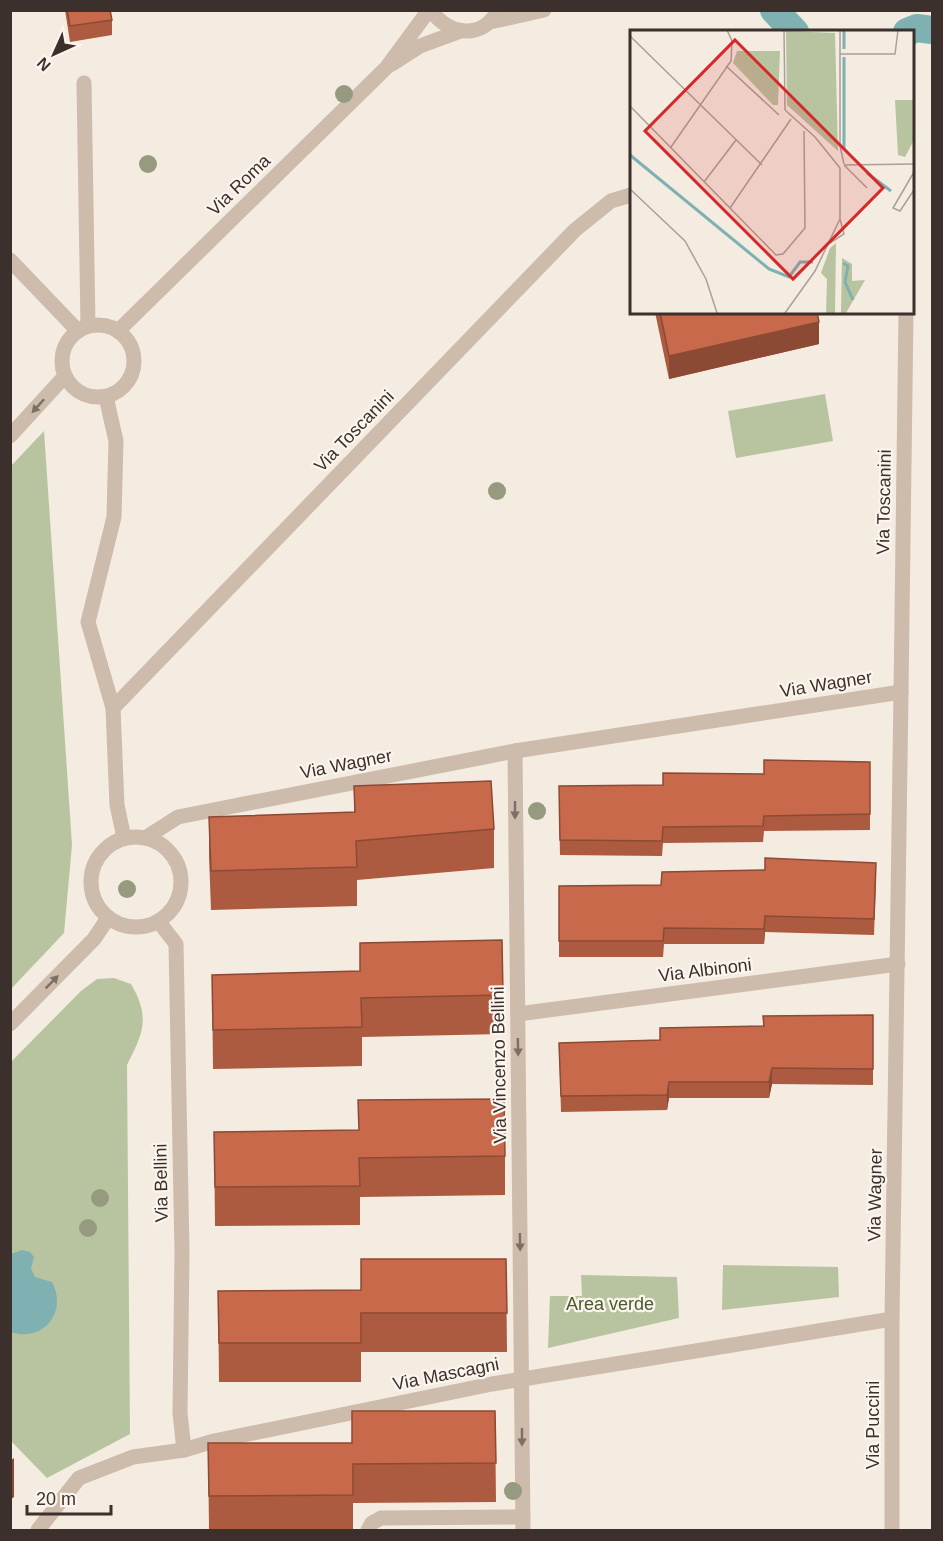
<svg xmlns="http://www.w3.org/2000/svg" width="943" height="1541" font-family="Arial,sans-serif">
	<rect width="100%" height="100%" fill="#f4ebe1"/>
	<!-- green -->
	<g fill="#b8c4a0">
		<polygon points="825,394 833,441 736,458 728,411"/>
		<polygon points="44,431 72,845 64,933 11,989 11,466"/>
		<path d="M114 978 131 984C150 1017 144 1032 127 1065L130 1434 47 1478 11 1441 10 1063 81 991 97 979Z"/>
		<polygon points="723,1265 838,1267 839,1297 722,1310"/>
		<polygon points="581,1275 677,1277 679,1318 548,1348 550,1296 582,1296"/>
	</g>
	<!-- water -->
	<path fill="#7fb0b2" d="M22 1250 30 1252 34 1257 31 1268 35 1277 52 1282C68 1312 43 1343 11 1332V1254Z"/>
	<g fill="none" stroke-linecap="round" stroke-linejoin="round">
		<!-- canal -->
		<g stroke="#7fb0b2" stroke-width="28">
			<polyline points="774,10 795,32"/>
			<polyline points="907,32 917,28 932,30"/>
		</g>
		<!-- lane -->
		<polyline stroke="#cdbbac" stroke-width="15" points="368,1530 372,1523 381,1518 523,1517"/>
		<!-- street -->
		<g stroke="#cdbbac" stroke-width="15">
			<path d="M431 10C448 36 483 40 498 10"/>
			<polyline points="490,22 544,10"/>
			<polyline points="392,64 420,46 458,32"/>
			<polyline points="84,83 88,326"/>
			<polyline points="10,260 78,331"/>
			<circle cx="98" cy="361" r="36"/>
			<polyline points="118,331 387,67 429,10"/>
			<polyline points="106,397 116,441 114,517 88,622 113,708 117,805 124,838"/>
			<polyline points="10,436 65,376"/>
			<polyline points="901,692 906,312"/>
			<polyline points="113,708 575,230 611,201 631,195"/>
			<polyline points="515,751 523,1530"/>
			<circle cx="136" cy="882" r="45"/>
			<polyline points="145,838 178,817 515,751 901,692 892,1319 892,1530"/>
			<polyline points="159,922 176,944 182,1252 180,1413 184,1450"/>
			<polyline points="518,1014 898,964"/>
			<polyline points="10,1024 94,939 108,918"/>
			<polyline points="38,1530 79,1478 133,1457 184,1450 214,1441 492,1384 892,1319"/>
		</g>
	</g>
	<!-- trees -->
	<g fill="#969b7f">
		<circle cx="344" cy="94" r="9"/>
		<circle cx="148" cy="164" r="9"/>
		<circle cx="497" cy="491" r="9"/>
		<circle cx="537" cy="811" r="9"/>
		<circle cx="127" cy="889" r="9"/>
		<circle cx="100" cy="1198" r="9"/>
		<circle cx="88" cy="1228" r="9"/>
		<circle cx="513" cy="1491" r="9"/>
	</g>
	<!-- wall -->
	<g fill="#ac5a40">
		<polygon points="65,10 110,10 112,20 112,35 70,42"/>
		<polygon points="655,312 817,312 819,344 669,379"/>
		<polygon points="870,762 870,830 764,831 763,842 663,843 662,856 560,855 559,802 764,774"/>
		<polygon points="354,786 494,829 494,868 357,880 357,906 211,910 209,856 209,817 354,812"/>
		<polygon points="876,878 874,935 765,932 764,944 664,944 663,957 559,957 559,886 661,885"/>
		<polygon points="360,943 503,995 503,1034 362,1037 362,1066 213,1069 212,975 360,971"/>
		<polygon points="873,1015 873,1085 772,1084 769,1098 669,1098 667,1110 561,1112 559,1043 660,1040 763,1026 763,1016"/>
		<polygon points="214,1132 505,1156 505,1195 360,1197 360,1225 215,1226"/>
		<polygon points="506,1259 507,1352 361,1352 361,1382 219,1382 218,1291 361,1290"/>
		<polygon points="352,1411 495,1411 496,1502 353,1503 353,1530 209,1530 208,1443 352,1443"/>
	</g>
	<!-- shaded-wall -->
	<g fill="#8c4a34">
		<polygon points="819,322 819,344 669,379 669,356"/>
		<polygon points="765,916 765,932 764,944 764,929"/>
		<polygon points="772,1068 772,1084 769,1098 769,1082"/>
		<polygon points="669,1082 669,1098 667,1110 667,1095"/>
		<polygon points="14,1458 14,1497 10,1500 10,1461"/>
	</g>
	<!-- building -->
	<g fill="#c8694b" stroke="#8c4a34" stroke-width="1.5">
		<polygon points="67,10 110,10 112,20 70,26"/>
		<polygon points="660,312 817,312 819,322 669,356"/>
		<polygon points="764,760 870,762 870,814 764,816 763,826 663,827 662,841 560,840 559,786 663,785 663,773 764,774"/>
		<polygon points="491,781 494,829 356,841 357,867 211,871 209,817 355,812 354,786"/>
		<polygon points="765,858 876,863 874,919 765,916 764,929 664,928 663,941 559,941 559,886 661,885 662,872 765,870"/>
		<polygon points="502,940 503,995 361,998 362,1027 213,1030 212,975 360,971 360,943"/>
		<polygon points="873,1015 873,1069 772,1068 769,1082 669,1082 667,1095 561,1096 559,1043 660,1040 660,1028 764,1026 763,1016"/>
		<polygon points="504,1099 505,1156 359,1158 360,1186 215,1187 214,1132 359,1130 358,1100"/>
		<polygon points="361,1259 506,1259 507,1313 361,1313 361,1343 219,1343 218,1291 361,1290"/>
		<polygon points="352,1411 495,1411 496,1463 353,1464 353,1495 209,1496 208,1443 352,1443"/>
	</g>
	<!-- one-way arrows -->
	<defs><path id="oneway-solid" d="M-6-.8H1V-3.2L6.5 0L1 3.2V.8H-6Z" transform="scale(1.5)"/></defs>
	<g fill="#7d6f65">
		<use href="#oneway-solid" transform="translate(38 406) rotate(132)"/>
		<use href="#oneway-solid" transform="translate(515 810) rotate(90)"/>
		<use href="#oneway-solid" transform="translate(52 982) rotate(-45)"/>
		<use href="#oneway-solid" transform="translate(518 1047) rotate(89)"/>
		<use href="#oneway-solid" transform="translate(520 1242) rotate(89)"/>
		<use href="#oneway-solid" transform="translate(522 1437) rotate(90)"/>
	</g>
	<g text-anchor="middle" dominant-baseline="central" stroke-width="4.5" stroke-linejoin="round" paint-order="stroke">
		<!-- street labels -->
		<g font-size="18" fill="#3b302b" stroke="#fbf5ee">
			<text transform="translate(239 185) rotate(-44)">Via Roma</text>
			<text transform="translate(354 431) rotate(-46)">Via Toscanini</text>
			<text transform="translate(884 502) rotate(-89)">Via Toscanini</text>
			<text transform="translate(826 684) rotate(-9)">Via Wagner</text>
			<text transform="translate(346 764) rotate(-11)">Via Wagner</text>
			<text transform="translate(705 970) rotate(-7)">Via Albinoni</text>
			<text transform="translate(499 1065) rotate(-91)">Via Vincenzo Bellini</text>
			<text transform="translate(161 1183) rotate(-91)">Via Bellini</text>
			<text transform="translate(875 1195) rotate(-89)">Via Wagner</text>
			<text transform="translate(446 1374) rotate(-11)">Via Mascagni</text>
			<text transform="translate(873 1425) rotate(-90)">Via Puccini</text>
		</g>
		<!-- park labels -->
		<g font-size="18" fill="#4a5a2e" stroke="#fbf5ee">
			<text x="610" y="1304">Area verde</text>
		</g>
	</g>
	<!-- overview -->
	<g transform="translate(630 30)">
		<rect width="284" height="284" fill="#f4ebe1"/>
		<path d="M156 1 205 3 208 121 157 75ZM107 21H150L148 75H143L103 33ZM265 70H283V112L275 127 268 125ZM206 213 205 283H196L197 249 191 243 200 218ZM212 228 222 234V251L235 250 216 283H211Z" fill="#b8c4a0"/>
		<path fill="none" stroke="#7fb0b2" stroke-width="3" d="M214 0V19M214 27V119M0 125 139 239 159 247 170 232H183M237 143 261 161M213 233 218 236 215 252 223 270"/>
		<path fill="none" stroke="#aaa098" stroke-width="1.5" d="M154 0 155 80M210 0V116L214 134M0 6 132 135M210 24H265L268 0M96 36 149 85M0 76 100 178 161 89M155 80 185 107 210 138M41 117 101 31 102 11 97 0M214 135 284 134M214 135 237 158M284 142 263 178 270 181 284 160M74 152 106 110M0 159 55 211 76 249 87 283M100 178 146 225 153 224 175 198 174 101M200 213 214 204 210 189V138M155 283 185 241 210 189"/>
		<path fill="#d62828" fill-opacity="0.15" stroke="#d62828" stroke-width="3" d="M105 10 253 158 163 249 15 101Z"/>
		<rect width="284" height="284" fill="none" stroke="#3b302b" stroke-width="3"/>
	</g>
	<!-- border -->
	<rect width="943" height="1541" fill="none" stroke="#3b302b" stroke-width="24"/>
	<!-- north arrow -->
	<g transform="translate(54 54) rotate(225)" stroke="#fbf5ee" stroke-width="4.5" paint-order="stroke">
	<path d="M0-4.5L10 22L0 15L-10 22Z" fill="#3b302b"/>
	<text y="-9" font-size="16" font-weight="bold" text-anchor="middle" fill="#3b302b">N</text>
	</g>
	<!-- scale -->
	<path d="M27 1505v9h84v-9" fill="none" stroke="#3b302b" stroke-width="3"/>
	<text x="36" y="1505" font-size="18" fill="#3b302b" stroke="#fbf5ee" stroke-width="4.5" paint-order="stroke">20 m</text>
</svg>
